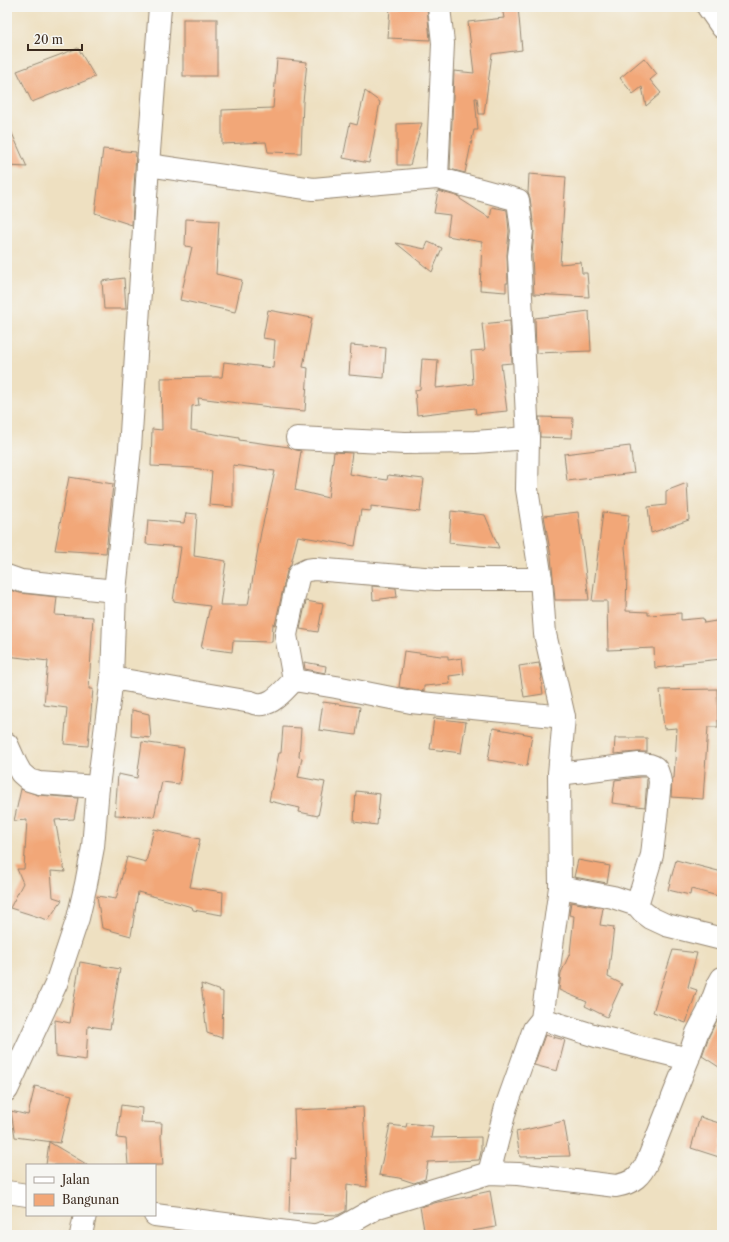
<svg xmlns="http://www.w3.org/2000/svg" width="729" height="1242" font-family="'Libre Caslon Text',serif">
	<rect width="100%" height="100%" fill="#f6f6f2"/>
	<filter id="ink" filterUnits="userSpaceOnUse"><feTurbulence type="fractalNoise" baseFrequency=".025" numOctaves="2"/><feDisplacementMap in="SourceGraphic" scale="8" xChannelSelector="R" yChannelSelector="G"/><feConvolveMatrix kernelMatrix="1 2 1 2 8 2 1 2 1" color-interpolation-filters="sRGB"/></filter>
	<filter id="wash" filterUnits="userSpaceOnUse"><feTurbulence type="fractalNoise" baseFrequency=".012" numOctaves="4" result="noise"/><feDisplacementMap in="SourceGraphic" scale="16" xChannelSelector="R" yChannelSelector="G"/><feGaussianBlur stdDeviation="0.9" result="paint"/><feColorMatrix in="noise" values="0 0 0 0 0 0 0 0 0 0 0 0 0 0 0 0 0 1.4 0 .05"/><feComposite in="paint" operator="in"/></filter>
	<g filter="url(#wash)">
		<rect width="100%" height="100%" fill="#eee0c1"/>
		<g id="blocks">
			<!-- building -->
			<g fill="#f2a778">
				<polygon points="390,7 427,7 430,40 388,38"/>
				<polygon points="502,7 518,7 522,50 492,54 484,114 479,114 477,98 475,98 478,130 474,130 465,173 450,169 454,71 474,73 468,22 504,18"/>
				<rect x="183" y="19" width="34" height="57"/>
				<polygon points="78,48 95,77 32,102 17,71"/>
				<polygon points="644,58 657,74 650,80 661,93 646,106 642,87 633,94 620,78"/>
				<polygon points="277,59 307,62 303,102 301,153 268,152 266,142 222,144 222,110 273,108"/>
				<polygon points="365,91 380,102 369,163 343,158 350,123 357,125"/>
				<polygon points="7,122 27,167 7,166"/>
				<polygon points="422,123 410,165 397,165 397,124"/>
				<polygon points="103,149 136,152 132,225 95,213"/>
				<polygon points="529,174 566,177 560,264 581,262 582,273 587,273 589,297 534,294 532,256 534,230 530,198 528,193"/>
				<polygon points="438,191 460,197 460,199 490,218 492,207 507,210 509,231 507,255 508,283 506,283 506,292 480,290 482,242 447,236 450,215 434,213"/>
				<polygon points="186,219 219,221 216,274 242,280 235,312 180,300 192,247 185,246"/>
				<polygon points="428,242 442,248 432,272 396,243 425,249"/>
				<polygon points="124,278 126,309 104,309 102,281"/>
				<polygon points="268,310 312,318 303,367 308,368 305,411 270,408 270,407 198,398 199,405 192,406 191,430 239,438 239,440 289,447 296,450 301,451 295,490 328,498 334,452 352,453 349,474 387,480 388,475 424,479 420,512 371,506 371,511 361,510 355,546 298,536 291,564 287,571 275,625 273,624 272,642 233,641 232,652 201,648 210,606 173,601 181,547 146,544 148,520 184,523 186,513 197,514 194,556 226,561 220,605 248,605 261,532 275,471 233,465 233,507 209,505 212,471 194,468 151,466 152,429 162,430 161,378 222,377 224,362 273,368 275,340 263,338"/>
				<polygon points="589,311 591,351 536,353 535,318"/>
				<polygon points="510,321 512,363 501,364 507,411 476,414 475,408 417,415 415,390 420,389 422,359 438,360 436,388 473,384 471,351 485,350 482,324"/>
				<polygon points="351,345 386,348 384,378 349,375"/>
				<polygon points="539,417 573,418 572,438 540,437"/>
				<polygon points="630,446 634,473 567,481 564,454"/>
				<polygon points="69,477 113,484 106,553 55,550"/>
				<polygon points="687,483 689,520 651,533 648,507 666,505 666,491"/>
				<polygon points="451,511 485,515 499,548 449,543"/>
				<polygon points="578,512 589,600 555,600 551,556 544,516"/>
				<polygon points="603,512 629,515 625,547 627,569 626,611 648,612 648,615 681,613 681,620 703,618 704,623 722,620 722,659 682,663 683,665 655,668 654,648 608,650 607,601 592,601"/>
				<polygon points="372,586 396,588 397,597 373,600"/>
				<polygon points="7,589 20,593 57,597 55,615 93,617 89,689 93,689 88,746 64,744 67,708 44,705 48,661 7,656"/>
				<polygon points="306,601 323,604 318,632 300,629"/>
				<polygon points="404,651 441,656 448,656 448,660 462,658 464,674 449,676 450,684 424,686 424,691 399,687"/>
				<polygon points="304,662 326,666 325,673 305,669"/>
				<polygon points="539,663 542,678 541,679 543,694 524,697 519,666"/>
				<polygon points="717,689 718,727 708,727 703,799 671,797 672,778 674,778 677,728 664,729 660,690"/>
				<polygon points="323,702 360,707 356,735 319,730"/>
				<polygon points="132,710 149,714 151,738 131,736"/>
				<polygon points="434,718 466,722 461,753 430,749"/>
				<polygon points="283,727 301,728 299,757 302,758 298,777 325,782 318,816 299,812 300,808 269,801 279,753 281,753"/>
				<polygon points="493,728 532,735 527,766 488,760"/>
				<polygon points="615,738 647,738 647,752 638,752 614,754"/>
				<polygon points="142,742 184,748 179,784 162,782 154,817 115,815 118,774 137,778"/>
				<polygon points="640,777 646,777 647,779 645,807 612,803 615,780"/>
				<polygon points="21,789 38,795 78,798 74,819 55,820 65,872 51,871 53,897 62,900 48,920 10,908 23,883 17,869 24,869 27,820 14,821"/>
				<polygon points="356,791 380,794 377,825 354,822"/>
				<polygon points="154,829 200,839 190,887 223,892 222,915 193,910 192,907 138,892 131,936 102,928 97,896 116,899 127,857 146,862"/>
				<polygon points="578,860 610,866 607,883 574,877"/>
				<polygon points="676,860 722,872 722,897 691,889 690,895 668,890"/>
				<polygon points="571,902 603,908 600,925 614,927 608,977 622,984 607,1017 585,1006 587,1002 559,990 561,973 570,953 574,916 569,915"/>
				<polygon points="673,950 697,953 688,987 697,990 686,1023 653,1012"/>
				<polygon points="80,962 120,969 110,1029 88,1026 86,1060 56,1056 55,1020 70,1023"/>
				<polygon points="201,984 223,992 222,1038 207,1033"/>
				<polygon points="722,1010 722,1069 702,1056 709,1036"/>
				<polygon points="545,1035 565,1040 557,1071 534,1065"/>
				<polygon points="35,1086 72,1095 60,1143 15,1137 11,1111 28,1115"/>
				<polygon points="121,1105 142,1108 141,1122 162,1123 161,1137 163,1165 128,1165 126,1139 117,1138"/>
				<polygon points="363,1107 367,1187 347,1184 346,1211 338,1215 289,1213 291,1158 296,1159 294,1110"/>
				<polygon points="700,1117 722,1124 722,1148 719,1157 691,1148"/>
				<polygon points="564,1121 570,1156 520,1157 516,1132"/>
				<polygon points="407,1123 433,1126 431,1138 481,1137 481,1152 479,1160 428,1162 425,1179 414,1183 399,1178 379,1175 390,1125 406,1127"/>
				<polygon points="49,1142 88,1165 46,1165"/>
				<polygon points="490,1191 496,1227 472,1231 473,1235 425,1235 420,1207 438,1202 472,1196 472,1195"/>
			</g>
		</g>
	</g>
	<g filter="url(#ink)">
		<use href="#blocks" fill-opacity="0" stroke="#948570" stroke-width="1"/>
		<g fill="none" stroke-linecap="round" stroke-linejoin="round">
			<!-- minor casing -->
			<g stroke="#948570" stroke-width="24">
				<g id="minor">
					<polyline points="708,7 722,27"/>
					<polyline points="148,165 313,189 437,178 518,200 522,231 519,256 528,438 527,489 541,579 545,634 564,717 559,774 560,887 542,1019 534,1029 506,1107 489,1173"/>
					<polyline points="437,178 443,43 439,7"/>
					<polyline points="297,438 405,443 475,442 528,438"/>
					<polyline points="7,576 21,581 115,591"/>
					<path d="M112 678 251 702C269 711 283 691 294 680L286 635 297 582 299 574 307 570 314 569 436 579H541"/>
					<polyline points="294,680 336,687 411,702 564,717"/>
					<polyline points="7,744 16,764 21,773 29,780 39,783 98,787"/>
					<path d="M559 774 639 764C655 764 658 767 660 782L652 855 637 905"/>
					<polyline points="560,887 613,897 637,905 643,912 651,918 666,925 722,939"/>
					<polyline points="542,1019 596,1036 688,1059 697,1033 708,1012 718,985 722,978"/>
					<polyline points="7,1090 56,984 78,918 86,884 93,847 98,787 112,678 115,591 130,449 148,165 160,7"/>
					<polyline points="7,1192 27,1195"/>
					<polyline points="155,1215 311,1235"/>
					<polyline points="81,1235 85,1215"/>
					<path d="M316 1235 343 1227 378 1207 489 1173 518 1174 616 1186C633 1183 641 1176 648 1160L688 1059"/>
				</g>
			</g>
			<!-- minor -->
			<use href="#minor" stroke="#fff" stroke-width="22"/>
		</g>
	</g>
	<!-- margin -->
	<rect width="729" height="1242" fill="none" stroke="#f6f6f2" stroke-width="24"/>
	<!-- legend -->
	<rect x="26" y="1164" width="130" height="52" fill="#f6f6f2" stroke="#aba49d"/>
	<rect x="34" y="1177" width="20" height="6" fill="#ffffff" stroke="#aba49d"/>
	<text x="62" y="1184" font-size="12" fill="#3b2a1e">Jalan</text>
	<rect x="34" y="1194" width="20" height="12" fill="#f2a778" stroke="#aba49d"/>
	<text x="62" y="1204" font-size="12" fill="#3b2a1e">Bangunan</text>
	<!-- scale -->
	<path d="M28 44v6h54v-6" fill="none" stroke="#3b2a1e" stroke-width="2"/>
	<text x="34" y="44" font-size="12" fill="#3b2a1e" stroke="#f6f6f2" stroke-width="3" paint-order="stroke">20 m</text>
</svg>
